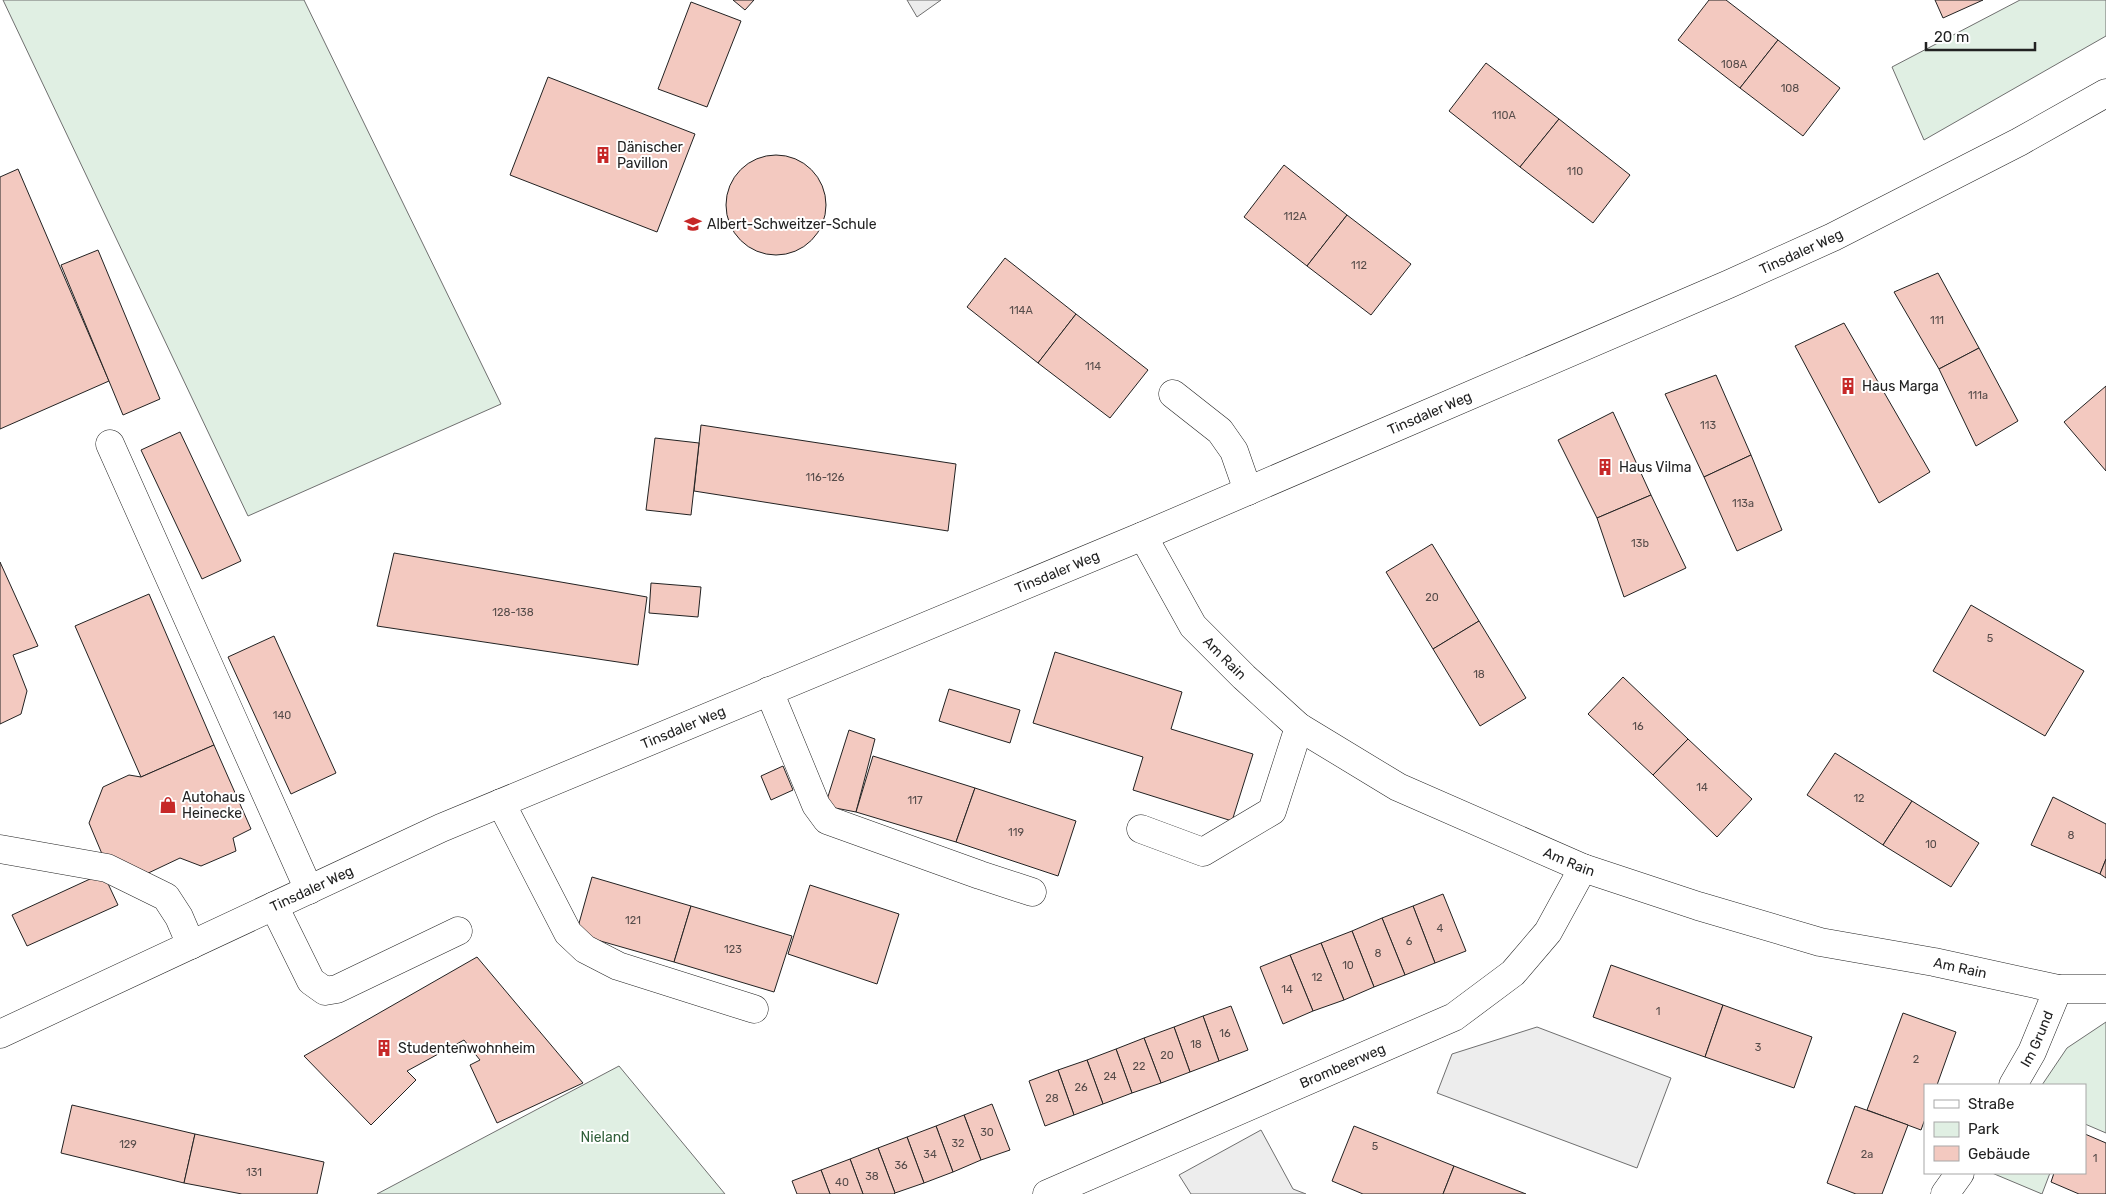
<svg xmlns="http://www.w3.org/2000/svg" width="2106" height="1194" font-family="Rubik,sans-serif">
	<rect width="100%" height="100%" fill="#fff"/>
	<!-- green -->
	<g fill="#e0efe3" stroke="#6f6f6f">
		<polygon points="3,0 304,0 501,404 248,516"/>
		<polygon points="2020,0 2106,0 2106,36 1924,140 1892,67"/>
		<polygon points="2106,1022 2106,1133 2085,1124 2085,1085 2042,1085 2067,1048"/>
		<polygon points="619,1066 725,1194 377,1194"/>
		<polygon points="1992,1173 2050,1173 2042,1194"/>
	</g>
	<!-- parking -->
	<g fill="#ededed" stroke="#6f6f6f">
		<polygon points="907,0 941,0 917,17"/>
		<polygon points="1537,1027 1671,1078 1637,1168 1437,1093 1452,1054"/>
		<polygon points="1261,1130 1293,1189 1306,1194 1191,1194 1179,1175"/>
	</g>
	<!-- building -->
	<g fill="#f3c9c0" stroke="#222">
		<polygon points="733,0 754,0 745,10"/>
		<polygon points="1709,0 1726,0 1778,40 1740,88 1678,40"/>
		<polygon points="1935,0 1983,0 1943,18"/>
		<polygon points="691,2 741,21 707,107 658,89"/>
		<polygon points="1778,40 1840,88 1803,136 1740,88"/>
		<polygon points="1486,63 1559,119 1520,167 1449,111"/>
		<polygon points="548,77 695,134 657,232 510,175"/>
		<polygon points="1559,119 1630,175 1593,223 1520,167"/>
		<circle cx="776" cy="205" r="50"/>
		<polygon points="1284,165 1347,215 1307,266 1244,217"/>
		<polygon points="18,169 109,381 0,429 0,177"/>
		<polygon points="1347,215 1411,264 1371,315 1307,266"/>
		<polygon points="98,250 160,399 123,415 61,265"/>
		<polygon points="1005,258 1076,314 1038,363 967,307"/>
		<polygon points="1938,273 1979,348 1939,369 1894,292"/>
		<polygon points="1076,314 1148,370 1110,418 1038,363"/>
		<polygon points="1844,323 1930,472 1879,503 1795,346"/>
		<polygon points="1979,348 2018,421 1976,446 1939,369"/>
		<polygon points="1716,375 1751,455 1704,477 1665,394"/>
		<polygon points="2106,386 2106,471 2064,422"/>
		<polygon points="1613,412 1651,495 1597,518 1558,440"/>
		<polygon points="701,425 956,464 948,531 694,491"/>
		<polygon points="180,432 241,561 202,579 141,450"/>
		<polygon points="655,438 699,443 691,515 646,510"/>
		<polygon points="1751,455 1782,530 1737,551 1704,477"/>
		<polygon points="1651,495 1686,568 1624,597 1597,518"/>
		<polygon points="1432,544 1479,621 1433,649 1386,572"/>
		<polygon points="394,553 647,597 638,665 377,626"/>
		<polygon points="0,562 38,646 13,655 27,691 21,714 0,724"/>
		<polygon points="651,583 701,587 698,617 649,613"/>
		<polygon points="149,594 214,745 141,777 75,626"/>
		<polygon points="1971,605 2084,671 2045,736 1933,671"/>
		<polygon points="1479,621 1526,698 1480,726 1433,649"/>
		<polygon points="274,636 336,773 291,794 228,657"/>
		<polygon points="1055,652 1182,692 1171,729 1253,754 1232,821 1133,790 1143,757 1033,723"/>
		<polygon points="1623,677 1688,739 1653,775 1588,714"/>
		<polygon points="949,689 1020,710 1010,743 939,721"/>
		<polygon points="849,730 875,739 856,812 825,806"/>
		<polygon points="1688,739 1752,799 1717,837 1653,775"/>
		<polygon points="214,745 251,829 233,838 236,851 201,866 180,858 142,876 105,861 89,823 103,787 129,775 141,777"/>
		<polygon points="1835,753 1912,801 1883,845 1807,795"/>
		<polygon points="873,756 975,788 956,842 856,812"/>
		<polygon points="783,766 793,790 771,800 761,776"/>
		<polygon points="975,788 1076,821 1058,876 956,842"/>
		<polygon points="2053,797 2106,824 2106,859 2100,874 2031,845"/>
		<polygon points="1912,801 1979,843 1951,887 1883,845"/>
		<polygon points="2106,859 2106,878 2100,874"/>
		<polygon points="103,873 118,905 27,946 12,915"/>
		<polygon points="592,877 691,906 674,962 576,934"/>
		<polygon points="810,885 899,914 877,984 788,954"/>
		<polygon points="1443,894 1466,951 1435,963 1413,906"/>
		<polygon points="691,906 792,936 774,992 674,962"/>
		<polygon points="1413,906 1435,963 1405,975 1382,918"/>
		<polygon points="1382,918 1405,975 1374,987 1352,931"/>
		<polygon points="1352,931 1374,987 1344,1000 1321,943"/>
		<polygon points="1321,943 1344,1000 1313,1011 1290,955"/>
		<polygon points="1290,955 1313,1011 1283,1024 1260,967"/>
		<polygon points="477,957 583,1083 497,1123 470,1065 480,1060 464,1040 407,1071 416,1080 371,1125 304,1056"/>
		<polygon points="1611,965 1723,1005 1705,1057 1593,1017"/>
		<polygon points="1723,1005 1812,1037 1794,1088 1705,1057"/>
		<polygon points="1231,1006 1248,1050 1219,1061 1203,1016"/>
		<polygon points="1903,1013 1956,1032 1937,1085 1925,1085 1925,1119 1921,1130 1867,1110"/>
		<polygon points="1203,1016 1219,1061 1190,1072 1174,1027"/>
		<polygon points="1174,1027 1190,1072 1161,1083 1144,1038"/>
		<polygon points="1144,1038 1161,1083 1132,1093 1116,1049"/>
		<polygon points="1116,1049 1132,1093 1103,1104 1087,1060"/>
		<polygon points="1087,1060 1103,1104 1074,1115 1058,1070"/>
		<polygon points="1058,1070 1074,1115 1045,1126 1029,1081"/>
		<polygon points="992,1104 1010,1150 981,1160 964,1115"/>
		<polygon points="72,1105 195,1134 184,1183 61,1153"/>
		<polygon points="1855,1106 1908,1125 1882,1194 1856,1194 1827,1183"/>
		<polygon points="964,1115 981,1160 953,1172 936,1126"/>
		<polygon points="936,1126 953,1172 924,1183 907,1137"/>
		<polygon points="1354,1126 1454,1166 1443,1194 1363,1194 1332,1181"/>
		<polygon points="195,1134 324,1162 317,1194 242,1194 184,1183"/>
		<polygon points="2085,1134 2106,1143 2106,1194 2079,1194 2051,1182 2054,1173 2085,1173"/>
		<polygon points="907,1137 924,1183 895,1193 878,1148"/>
		<polygon points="878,1148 895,1193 894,1194 863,1194 850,1159"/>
		<polygon points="850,1159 863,1194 830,1194 821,1170"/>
		<polygon points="1454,1166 1526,1194 1443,1194"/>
		<polygon points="821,1170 830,1194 797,1194 792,1181"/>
	</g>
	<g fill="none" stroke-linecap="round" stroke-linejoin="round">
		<!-- minor casing -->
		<g stroke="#222" stroke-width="29">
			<g id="minor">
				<polyline points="1173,394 1220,431 1234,451 1248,491"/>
				<polyline points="110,444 309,890"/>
				<path id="s1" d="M1143 536 1193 626 1244 677 1299 727 1398 787 1583 868 1698 906 1820 942 1934 962 2058 989H2106"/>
				<polyline points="769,691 816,805 827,820 980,875 1032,892"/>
				<polyline points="501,803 568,933 585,949 618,966 754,1009"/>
				<polyline points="1141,829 1203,852 1272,811 1299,727"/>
				<polyline points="0,849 107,868 166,897 179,917 191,945"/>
				<polyline points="274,906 311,981 325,991 337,989 458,931"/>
				<path id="s2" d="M0 1034 441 828 1143 536 1729 284 1833 237 2019 142 2106 93"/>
				<path id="s3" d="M2013 1085 2032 1052 2058 989"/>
				<path id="s4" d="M1047 1194 1454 1017 1513 973 1548 932 1583 868"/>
				<polyline points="1945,1194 1960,1173"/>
			</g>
		</g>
		<!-- minor -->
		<use href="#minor" stroke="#fff" stroke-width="28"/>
	</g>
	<!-- icons -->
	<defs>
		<g id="building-bare" transform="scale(1.35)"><path d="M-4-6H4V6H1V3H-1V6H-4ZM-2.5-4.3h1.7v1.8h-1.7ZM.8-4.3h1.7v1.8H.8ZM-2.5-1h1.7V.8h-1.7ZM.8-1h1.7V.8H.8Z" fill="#c62828" stroke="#fff" stroke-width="2.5" paint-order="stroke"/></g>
		<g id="school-bare" transform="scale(1.35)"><path d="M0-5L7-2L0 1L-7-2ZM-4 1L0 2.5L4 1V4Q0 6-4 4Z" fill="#c62828" stroke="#fff" stroke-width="2.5" paint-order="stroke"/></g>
		<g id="shop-bare" transform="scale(1.35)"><path d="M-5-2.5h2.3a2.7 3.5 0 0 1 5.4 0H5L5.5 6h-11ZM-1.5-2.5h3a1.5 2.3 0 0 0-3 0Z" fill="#c62828" stroke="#fff" stroke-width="2.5" paint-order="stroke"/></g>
	</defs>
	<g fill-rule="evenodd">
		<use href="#building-bare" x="603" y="155"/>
		<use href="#school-bare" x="693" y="224"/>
		<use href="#building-bare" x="1848" y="386"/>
		<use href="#building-bare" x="1605" y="467"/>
		<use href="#shop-bare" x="168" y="805"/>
		<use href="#building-bare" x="384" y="1048"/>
	</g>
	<g text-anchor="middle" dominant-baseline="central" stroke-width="4" stroke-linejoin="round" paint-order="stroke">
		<!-- number labels -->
		<g font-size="11" fill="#564c4a">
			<text x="1734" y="64">108A</text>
			<text x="1790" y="88">108</text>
			<text x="1504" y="115">110A</text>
			<text x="1575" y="171">110</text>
			<text x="1295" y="216">112A</text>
			<text x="1359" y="265">112</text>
			<text x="1021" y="310">114A</text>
			<text x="1937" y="320">111</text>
			<text x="1093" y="366">114</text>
			<text x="1978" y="395">111a</text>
			<text x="1708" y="425">113</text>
			<text x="825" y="477">116-126</text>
			<text x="1743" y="503">113a</text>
			<text x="1640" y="543">13b</text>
			<text x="1432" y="597">20</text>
			<text x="513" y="612">128-138</text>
			<text x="1990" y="638">5</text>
			<text x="1479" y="674">18</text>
			<text x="282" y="715">140</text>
			<text x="1638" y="726">16</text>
			<text x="1702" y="787">14</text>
			<text x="1859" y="798">12</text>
			<text x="915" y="800">117</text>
			<text x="1016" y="832">119</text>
			<text x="2071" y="835">8</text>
			<text x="1931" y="844">10</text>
			<text x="633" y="920">121</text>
			<text x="1440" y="928">4</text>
			<text x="1409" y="941">6</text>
			<text x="733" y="949">123</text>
			<text x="1378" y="953">8</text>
			<text x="1348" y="965">10</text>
			<text x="1317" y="977">12</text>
			<text x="1287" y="989">14</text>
			<text x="1658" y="1011">1</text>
			<text x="1225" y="1033">16</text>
			<text x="1196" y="1044">18</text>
			<text x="1758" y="1047">3</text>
			<text x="1167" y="1055">20</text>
			<text x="1916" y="1059">2</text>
			<text x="1139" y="1066">22</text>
			<text x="1110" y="1076">24</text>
			<text x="1081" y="1087">26</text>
			<text x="1052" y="1098">28</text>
			<text x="987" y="1132">30</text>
			<text x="958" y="1143">32</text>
			<text x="128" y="1144">129</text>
			<text x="1375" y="1146">5</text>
			<text x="930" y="1154">34</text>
			<text x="1867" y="1154">2a</text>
			<text x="2095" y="1158">1</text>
			<text x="901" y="1165">36</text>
			<text x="254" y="1172">131</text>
			<text x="872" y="1176">38</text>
			<text x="842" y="1182">40</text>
		</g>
		<!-- poi labels -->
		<g font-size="14" fill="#222" stroke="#fff" text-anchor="start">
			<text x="617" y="147">Dänischer<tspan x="617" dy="16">Pavillon</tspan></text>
			<text x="707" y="224">Albert-Schweitzer-Schule</text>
			<text x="1862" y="386">Haus Marga</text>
			<text x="1619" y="467">Haus Vilma</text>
			<text x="182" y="797">Autohaus<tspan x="182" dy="16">Heinecke</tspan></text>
			<text x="398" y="1048">Studentenwohnheim</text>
		</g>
		<!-- street labels -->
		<g font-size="14" fill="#222" stroke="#fff">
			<text stroke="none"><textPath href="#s2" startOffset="1964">Tinsdaler Weg</textPath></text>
			<text stroke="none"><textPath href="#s2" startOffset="1559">Tinsdaler Weg</textPath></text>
			<text stroke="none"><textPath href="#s2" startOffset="1154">Tinsdaler Weg</textPath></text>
			<text stroke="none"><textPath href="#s1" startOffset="148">Am Rain</textPath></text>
			<text stroke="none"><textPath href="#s2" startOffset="749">Tinsdaler Weg</textPath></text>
			<text stroke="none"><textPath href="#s1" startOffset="552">Am Rain</textPath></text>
			<text stroke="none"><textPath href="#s2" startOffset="344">Tinsdaler Weg</textPath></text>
			<text stroke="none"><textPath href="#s1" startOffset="958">Am Rain</textPath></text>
			<text stroke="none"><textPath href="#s3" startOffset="52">Im Grund</textPath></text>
			<text stroke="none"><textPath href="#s4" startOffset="322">Brombeerweg</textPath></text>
		</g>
		<!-- park labels -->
		<g font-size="14" fill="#2f5e38" stroke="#fff">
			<text x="605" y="1137">Nieland</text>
		</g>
	</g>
	<!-- legend -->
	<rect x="1924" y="1084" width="162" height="90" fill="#ffffff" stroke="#a7a7a7"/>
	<rect x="1934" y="1100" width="25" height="8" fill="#ffffff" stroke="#a7a7a7"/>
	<text x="1968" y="1109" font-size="15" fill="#222222">Straße</text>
	<rect x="1934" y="1122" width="25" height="15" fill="#e0efe3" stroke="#a7a7a7"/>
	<text x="1968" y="1134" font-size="15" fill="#222222">Park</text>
	<rect x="1934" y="1146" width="25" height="15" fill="#f3c9c0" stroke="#a7a7a7"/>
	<text x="1968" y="1159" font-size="15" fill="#222222">Gebäude</text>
	<!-- scale -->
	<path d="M1926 42v8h109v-8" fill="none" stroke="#222222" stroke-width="2.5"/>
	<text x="1934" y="42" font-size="15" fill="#222222" stroke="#ffffff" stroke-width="4" paint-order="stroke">20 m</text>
</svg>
